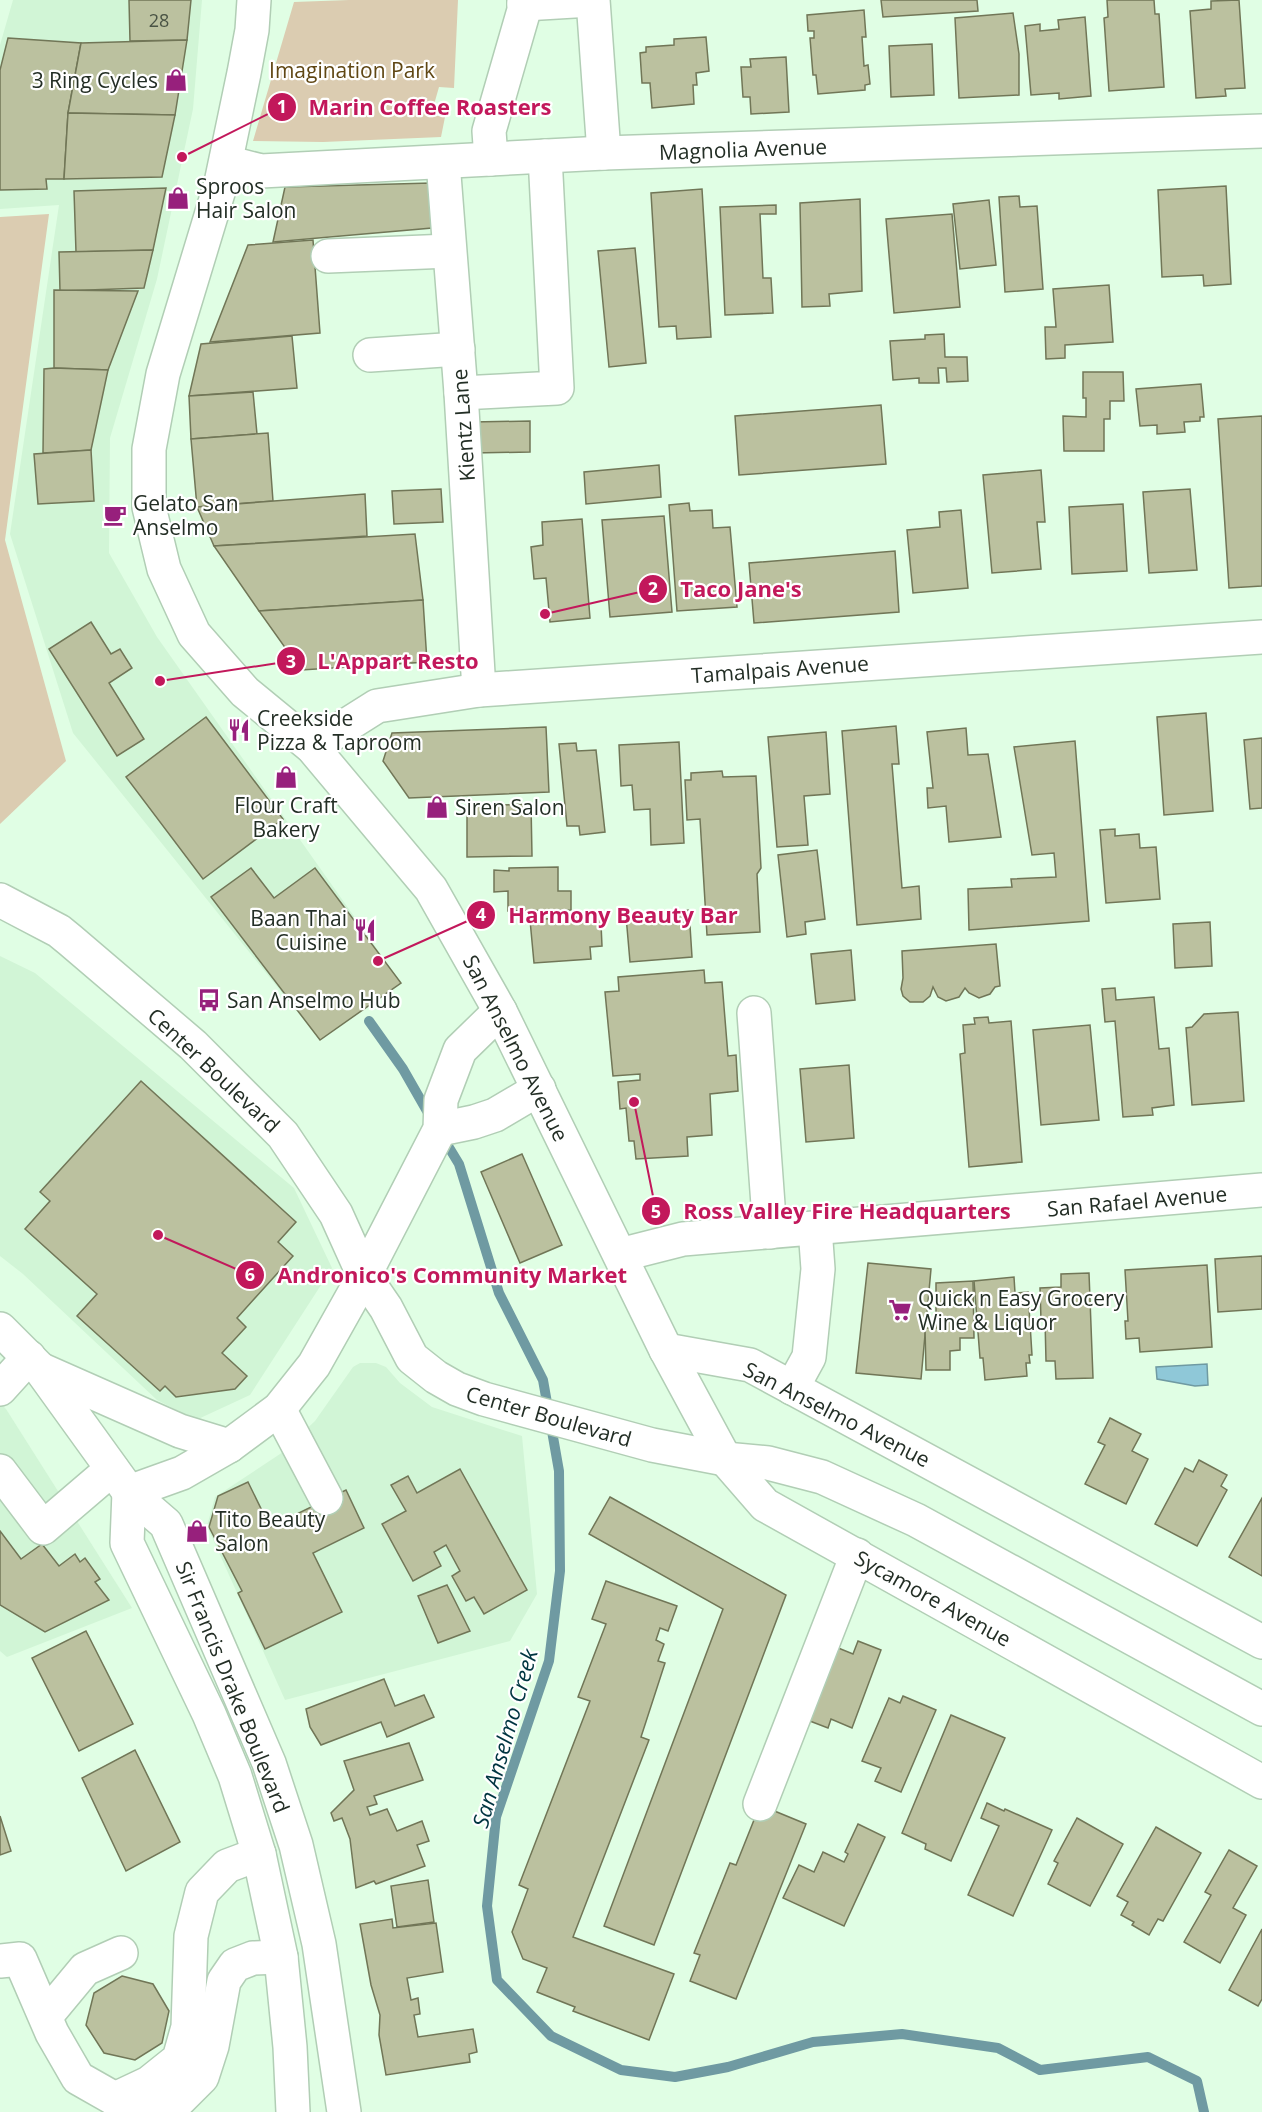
<svg xmlns="http://www.w3.org/2000/svg" width="1262" height="2112" font-family="'Open Sans',sans-serif">
	<rect width="100%" height="100%" fill="#e0fee4"/>
	<!-- built -->
	<g fill="#d1f5d6">
		<polygon points="13,0 202,0 193,109 157,279 110,438 109,553 157,637 401,983 320,1040 73,733 10,534 59,205 0,209 0,45"/>
		<polygon points="0,956 35,973 294,1188 332,1268 250,1395 196,1420 157,1400 23,1274 0,1256"/>
		<polygon points="360,1363 376,1363 386,1367 400,1383 432,1407 522,1436 537,1594 510,1641 285,1700 207,1526 215,1497 280,1454 315,1421 353,1367"/>
		<polygon points="0,1403 6,1409 132,1608 7,1657 0,1651"/>
	</g>
	<!-- green -->
	<g fill="#dbccb1">
		<polygon points="349,0 458,0 454,88 439,87 431,115 445,117 441,137 323,142 253,141 294,2"/>
		<polygon points="49,214 5,540 66,761 0,824 0,217"/>
	</g>
	<!-- water -->
	<polygon fill="#8fc8d8" stroke="#6f9aa2" stroke-width="1.5" points="1207,1364 1208,1385 1195,1386 1157,1379 1156,1367"/>
	<g fill="none" stroke-linecap="round" stroke-linejoin="round">
		<!-- stream -->
		<g stroke="#6f9aa2" stroke-width="10">
			<polyline points="369,1021 403,1069 431,1118"/>
			<polyline points="442,1136 459,1164 499,1293 543,1380 559,1471 560,1571 549,1661 496,1817 487,1906 497,1980 551,2036 621,2070 675,2077 728,2067 813,2042 902,2034 998,2048 1040,2070 1148,2057 1197,2081 1204,2112"/>
		</g>
	</g>
	<!-- building -->
	<g fill="#bbc19f" stroke="#717657" stroke-width="1.5">
		<polygon points="129,0 191,0 187,40 130,41"/>
		<polygon points="881,0 977,0 978,11 883,17"/>
		<polygon points="1107,0 1154,0 1155,14 1159,14 1164,87 1109,91 1104,18 1108,17"/>
		<polygon points="1239,0 1245,88 1225,89 1226,96 1196,98 1190,11 1211,9 1211,1"/>
		<polygon points="864,10 866,37 862,37 864,66 868,65 870,84 865,85 865,90 818,94 816,75 813,75 810,38 814,38 814,31 808,31 807,15"/>
		<polygon points="1013,13 1019,54 1019,95 959,98 955,18"/>
		<polygon points="1085,17 1091,96 1059,99 1059,93 1031,95 1025,26 1040,24 1040,31 1059,29 1058,20"/>
		<polygon points="706,37 709,71 696,73 697,85 693,85 694,104 652,108 650,83 642,83 640,53 646,52 646,47 674,45 674,39"/>
		<polygon points="8,38 81,43 68,113 64,179 46,179 47,189 0,190 0,70"/>
		<polygon points="187,40 175,115 68,113 81,43"/>
		<polygon points="932,44 934,95 891,97 889,46"/>
		<polygon points="786,57 789,112 751,114 750,97 743,97 741,67 751,67 750,59"/>
		<polygon points="68,113 175,115 162,177 64,179"/>
		<polygon points="431,183 432,228 273,242 285,187"/>
		<polygon points="1226,186 1231,284 1204,286 1203,275 1162,277 1158,190"/>
		<polygon points="166,188 153,250 76,252 74,191"/>
		<polygon points="702,189 711,337 677,339 676,326 659,327 651,193"/>
		<polygon points="1019,196 1020,207 1037,206 1043,289 1005,292 999,197"/>
		<polygon points="860,199 862,291 829,294 830,306 802,307 800,203"/>
		<polygon points="989,200 996,265 960,269 953,204"/>
		<polygon points="776,205 776,214 760,214 763,278 771,278 773,313 725,315 720,207"/>
		<polygon points="952,214 960,307 894,313 886,219"/>
		<polygon points="313,240 320,333 210,342 248,245"/>
		<polygon points="635,248 646,363 609,367 598,251"/>
		<polygon points="153,250 144,288 60,291 59,252"/>
		<polygon points="1109,285 1113,342 1065,345 1065,358 1046,359 1045,327 1056,327 1053,289"/>
		<polygon points="54,290 138,291 108,370 54,368"/>
		<polygon points="944,334 945,357 967,357 968,381 947,382 946,368 938,368 939,383 919,383 919,378 893,380 890,341 925,339 925,335"/>
		<polygon points="292,336 297,388 189,396 201,344"/>
		<polygon points="54,368 108,370 91,450 43,453 44,369"/>
		<polygon points="1083,372 1123,372 1124,401 1110,401 1110,419 1104,419 1104,451 1064,451 1063,416 1086,417 1086,398 1083,398"/>
		<polygon points="1201,384 1204,417 1200,417 1200,421 1184,422 1185,432 1157,434 1157,425 1140,426 1136,389"/>
		<polygon points="253,392 257,434 191,439 189,396"/>
		<polygon points="881,405 886,464 739,475 735,416"/>
		<polygon points="1262,416 1262,586 1229,588 1218,419"/>
		<polygon points="530,421 530,452 474,453 473,422"/>
		<polygon points="268,433 273,501 197,507 191,439"/>
		<polygon points="91,450 94,501 38,504 34,454"/>
		<polygon points="659,465 661,497 586,504 584,472"/>
		<polygon points="1041,470 1045,522 1037,522 1041,569 992,573 983,475"/>
		<polygon points="441,489 443,522 394,524 392,491"/>
		<polygon points="1190,489 1197,570 1149,573 1143,492"/>
		<polygon points="365,494 367,536 214,546 197,507"/>
		<polygon points="689,503 690,511 712,510 713,528 730,527 737,607 677,611 669,505"/>
		<polygon points="1123,504 1127,571 1072,574 1069,507"/>
		<polygon points="961,510 968,588 913,593 907,530 940,527 939,512"/>
		<polygon points="664,516 672,612 610,617 602,520"/>
		<polygon points="582,519 590,618 550,622 546,578 534,579 531,547 543,545 542,522"/>
		<polygon points="415,534 423,600 259,611 214,546"/>
		<polygon points="895,551 899,612 754,623 749,563"/>
		<polygon points="423,600 427,662 301,670 259,611"/>
		<polygon points="91,622 111,654 120,649 132,668 109,683 144,739 117,756 49,649"/>
		<polygon points="1206,713 1213,811 1164,815 1157,717"/>
		<polygon points="206,717 283,819 203,879 126,777"/>
		<polygon points="896,726 899,764 892,764 902,888 919,886 921,919 857,925 842,731"/>
		<polygon points="546,727 549,792 409,798 383,761 392,733"/>
		<polygon points="966,728 968,755 988,754 1001,837 949,842 946,806 928,808 927,788 933,788 927,732"/>
		<polygon points="826,732 830,794 804,796 808,845 777,847 768,737"/>
		<polygon points="1262,738 1262,808 1250,809 1244,740"/>
		<polygon points="1075,741 1089,921 969,930 968,889 1012,887 1011,879 1056,877 1054,853 1032,855 1014,747"/>
		<polygon points="679,742 684,843 651,845 650,809 634,810 632,785 621,786 619,745"/>
		<polygon points="576,743 577,751 596,750 605,832 580,835 579,826 567,826 559,744"/>
		<polygon points="722,771 723,777 756,776 761,868 757,874 760,932 707,935 700,819 687,820 685,780 691,780 691,773"/>
		<polygon points="531,804 532,856 467,857 467,806"/>
		<polygon points="1115,829 1115,836 1139,834 1140,848 1156,847 1160,899 1106,903 1100,830"/>
		<polygon points="817,850 825,919 805,922 806,934 787,937 778,855"/>
		<polygon points="558,867 558,891 571,891 571,910 508,911 508,891 494,892 494,870 509,871 509,868"/>
		<polygon points="251,868 274,898 315,868 401,983 320,1040 211,897"/>
		<polygon points="689,910 692,957 630,962 626,916"/>
		<polygon points="604,915 605,923 601,924 602,946 590,947 591,959 534,963 530,920"/>
		<polygon points="1210,922 1212,966 1175,968 1173,924"/>
		<polygon points="996,944 1000,986 995,987 990,994 979,998 969,993 965,988 959,997 946,1001 938,997 933,987 930,996 923,1002 910,1002 903,996 901,989 903,978 902,951"/>
		<polygon points="851,950 855,1000 816,1004 811,954"/>
		<polygon points="704,970 705,983 722,982 728,1056 736,1055 738,1091 710,1094 712,1135 687,1137 688,1156 636,1159 634,1141 629,1141 626,1108 620,1109 618,1082 640,1080 640,1074 613,1076 605,992 619,991 618,977"/>
		<polygon points="1115,988 1116,1000 1154,997 1159,1049 1169,1048 1174,1105 1152,1108 1153,1115 1123,1117 1115,1021 1105,1022 1102,989"/>
		<polygon points="1238,1012 1244,1101 1192,1105 1186,1028 1192,1027 1204,1014"/>
		<polygon points="988,1017 989,1023 1011,1021 1022,1162 969,1167 960,1054 965,1053 963,1025 975,1024 974,1018"/>
		<polygon points="1090,1025 1099,1120 1041,1125 1033,1030"/>
		<polygon points="849,1065 854,1138 806,1142 800,1069"/>
		<polygon points="141,1081 296,1222 278,1242 293,1256 237,1318 246,1327 222,1353 247,1376 235,1389 176,1397 165,1386 160,1391 77,1316 97,1294 25,1229 50,1201 40,1192"/>
		<polygon points="522,1154 562,1245 520,1263 481,1172"/>
		<polygon points="1262,1256 1262,1309 1218,1312 1215,1259"/>
		<polygon points="868,1263 931,1269 921,1379 856,1373"/>
		<polygon points="1207,1265 1212,1347 1140,1352 1139,1338 1126,1339 1125,1321 1128,1321 1125,1270"/>
		<polygon points="1089,1273 1093,1378 1056,1379 1055,1361 1046,1361 1045,1320 1041,1320 1040,1288 1061,1287 1061,1274"/>
		<polygon points="1014,1277 1015,1293 1028,1292 1032,1355 1029,1355 1030,1363 1026,1363 1027,1376 985,1380 983,1358 980,1358 974,1281"/>
		<polygon points="973,1281 974,1338 960,1338 960,1350 950,1351 950,1370 926,1370 925,1328 936,1328 936,1283"/>
		<polygon points="1110,1418 1141,1434 1132,1451 1148,1459 1126,1504 1085,1484 1105,1445 1098,1442"/>
		<polygon points="1199,1460 1227,1475 1221,1486 1227,1490 1197,1546 1155,1524 1185,1468 1193,1472"/>
		<polygon points="460,1469 527,1590 484,1614 474,1597 466,1601 452,1576 460,1571 446,1545 434,1552 441,1566 413,1581 382,1524 406,1511 391,1485 408,1476 417,1493"/>
		<polygon points="248,1482 270,1527 346,1490 364,1528 313,1553 342,1612 265,1649 238,1593 242,1591 209,1527 218,1496"/>
		<polygon points="610,1497 786,1595 654,1945 604,1926 723,1609 589,1534"/>
		<polygon points="1262,1498 1262,1576 1229,1557"/>
		<polygon points="0,1531 21,1559 42,1544 59,1566 75,1554 80,1562 85,1558 100,1579 95,1582 109,1600 45,1632 0,1605"/>
		<polygon points="606,1581 677,1606 668,1631 660,1628 656,1640 664,1644 658,1661 665,1663 641,1737 649,1740 573,1937 674,1974 649,2040 573,2011 575,2007 537,1992 547,1968 523,1959 512,1932 528,1889 519,1885 590,1701 578,1697 606,1624 592,1619"/>
		<polygon points="447,1585 470,1631 438,1643 418,1596"/>
		<polygon points="86,1631 133,1724 79,1751 32,1658"/>
		<polygon points="858,1641 881,1650 852,1728 831,1719 828,1728 802,1718 826,1643 853,1654"/>
		<polygon points="384,1679 395,1706 424,1695 434,1717 387,1737 381,1722 321,1745 310,1727 306,1709"/>
		<polygon points="903,1696 936,1710 901,1792 875,1781 881,1768 862,1761 889,1698 900,1703"/>
		<polygon points="951,1715 1005,1738 951,1861 925,1849 926,1844 902,1833"/>
		<polygon points="409,1743 423,1780 374,1796 377,1804 367,1807 370,1815 387,1809 397,1831 422,1821 429,1841 417,1845 425,1866 376,1884 374,1881 356,1888 350,1839 342,1818 334,1821 331,1813 354,1790 344,1761"/>
		<polygon points="135,1750 180,1842 126,1871 82,1778"/>
		<polygon points="987,1803 1004,1811 1005,1809 1052,1830 1013,1916 968,1895 999,1826 981,1818"/>
		<polygon points="760,1805 806,1824 736,1999 690,1981 700,1955 694,1953 730,1863 736,1865"/>
		<polygon points="0,1816 11,1851 0,1855"/>
		<polygon points="1077,1818 1123,1844 1090,1906 1048,1884 1058,1863 1054,1861"/>
		<polygon points="858,1824 885,1837 844,1926 783,1898 799,1865 814,1872 823,1852 844,1862 848,1854 845,1852"/>
		<polygon points="1156,1827 1201,1853 1163,1921 1158,1919 1149,1935 1132,1925 1134,1922 1121,1915 1128,1902 1117,1896"/>
		<polygon points="1229,1850 1257,1866 1233,1908 1246,1915 1220,1963 1184,1942 1211,1895 1205,1892"/>
		<polygon points="428,1880 434,1922 397,1927 391,1886"/>
		<polygon points="392,1919 393,1928 436,1923 443,1972 407,1978 411,2000 418,1998 420,2014 414,2015 418,2037 473,2029 477,2052 469,2054 470,2062 386,2075 379,2035 380,2015 371,1985 360,1924"/>
		<polygon points="1262,1929 1262,1999 1258,2006 1229,1990"/>
		<polygon points="122,1976 153,1984 169,2011 162,2043 135,2060 104,2053 86,2025 94,1993"/>
	</g>
	<g fill="none" stroke-linecap="round" stroke-linejoin="round">
		<!-- minor casing -->
		<g stroke="#b1ceb5" stroke-width="36">
			<g id="minor">
				<polyline points="254,0 252,30 244,73 221,183 163,374 149,449 149,507 164,569 194,634 245,692 312,747 431,889 500,1011 666,1350 725,1459 765,1505 1262,1782"/>
				<polyline points="593,0 604,153"/>
				<polyline points="524,4 591,0"/>
				<polyline points="491,159 489,131 524,10 524,0"/>
				<polyline points="226,162 261,171 604,153 1262,131"/>
				<polyline points="443,162 461,393 479,690"/>
				<polyline points="328,256 449,251"/>
				<polyline points="370,355 458,349"/>
				<polyline points="461,393 557,388 545,156"/>
				<polyline points="312,747 377,706 479,690 1262,637"/>
				<polyline points="754,1013 770,1232"/>
				<polyline points="440,1129 474,1122 495,1115 539,1089"/>
				<polyline points="620,1255 683,1239 1262,1190"/>
				<polyline points="666,1350 750,1365 1262,1642"/>
				<polyline points="792,1388 809,1357 818,1269 815,1228"/>
				<polyline points="0,1389 29,1357"/>
				<polyline points="279,1409 326,1498"/>
				<polyline points="0,1471 43,1528 112,1469"/>
				<polyline points="129,1492 182,1473 229,1446 279,1409 314,1365 364,1276 440,1129 441,1100 460,1050 500,1011"/>
				<polyline points="760,1804 857,1555"/>
				<polyline points="0,1961 20,1959 52,2033 78,2078 115,2099 155,2111 176,2103 202,2077 212,2046 224,1981 235,1965 253,1958 281,1957"/>
				<polyline points="46,2016 85,1969 121,1953"/>
				<polyline points="115,2099 149,2083 179,2059 188,2027 191,1936 202,1892 227,1866 259,1854"/>
			</g>
		</g>
		<!-- major casing -->
		<g stroke="#b1ceb5" stroke-width="36">
			<g id="major">
				<polyline points="0,900 59,931 70,940 193,1045 283,1135 336,1214 364,1276 386,1308 412,1358 436,1377 457,1389 484,1399 652,1445 725,1459 768,1463 822,1477 916,1520 1262,1709"/>
				<polyline points="0,1329 41,1370 129,1492 166,1524 269,1763 296,1845 319,1944 344,2112"/>
				<polyline points="42,1370 180,1431 229,1446"/>
				<polyline points="129,1492 127,1543 209,1714 235,1776 259,1854 281,1957 290,2047 293,2112"/>
			</g>
		</g>
		<!-- minor -->
		<use href="#minor" stroke="#fff" stroke-width="33"/>
		<!-- major -->
		<use href="#major" stroke="#fff" stroke-width="33"/>
	</g>
	<!-- icons -->
	<defs>
		<g id="shop-bare" transform="scale(1.8)"><path d="M-5-2.5h2.3a2.7 3.5 0 0 1 5.4 0H5L5.5 6h-11ZM-1.5-2.5h3a1.5 2.3 0 0 0-3 0Z" fill="#97207c" stroke="#fff" stroke-width="2.5" paint-order="stroke"/></g>
		<g id="cafe-bare" transform="scale(1.8)"><path d="M-5.5-4.5H6V0H3Q3 3.5 0 3.5H-2.5Q-5.5 3.5-5.5 0ZM3-3.2v2h1.7v-2ZM-6 4.5H4V6H-6Z" fill="#97207c" stroke="#fff" stroke-width="2.5" paint-order="stroke"/></g>
		<g id="restaurant-bare" transform="scale(1.8)"><path d="M-5-6h1v4h1v-4h1v4h1v-4h1v5L-1.5 .5V6h-2V.5L-5-1ZM5-6V6H3V1.5H1.5Q1.5-4 5-6Z" fill="#97207c" stroke="#fff" stroke-width="2.5" paint-order="stroke"/></g>
		<g id="bus-bare" transform="scale(1.8)"><path d="M-5-6H5V4H4V6H2V4H-2V6H-4V4H-5ZM-3.5-4V0h7V-4ZM-3.5 1.2v1.5H-2V1.2ZM2 1.2v1.5H3.5V1.2Z" fill="#97207c" stroke="#fff" stroke-width="2.5" paint-order="stroke"/></g>
		<g id="supermarket-bare" transform="scale(1.8)"><path d="M-6-5.5h2.5l.6 2H6L4.5 2H-2.5L-4.4-4H-6ZM-1.5 3.2a1.3 1.3 0 1 0 .1 0ZM3 3.2a1.3 1.3 0 1 0 .1 0Z" fill="#97207c" stroke="#fff" stroke-width="2.5" paint-order="stroke"/></g>
	</defs>
	<g fill-rule="evenodd">
		<use href="#shop-bare" x="176" y="80"/>
		<use href="#shop-bare" x="178" y="198"/>
		<use href="#cafe-bare" x="115" y="515"/>
		<use href="#restaurant-bare" x="239" y="730"/>
		<use href="#shop-bare" x="286" y="777"/>
		<use href="#shop-bare" x="437" y="807"/>
		<use href="#restaurant-bare" x="365" y="930"/>
		<use href="#bus-bare" x="209" y="1000"/>
		<use href="#supermarket-bare" x="900" y="1310"/>
		<use href="#shop-bare" x="197" y="1531"/>
	</g>
	<g text-anchor="middle" dominant-baseline="central" stroke-width="4.5" stroke-linejoin="round" paint-order="stroke">
		<!-- number labels -->
		<g font-size="18" fill="#495344">
			<text x="159" y="20">28</text>
		</g>
		<!-- park labels -->
		<g font-size="21" fill="#604714" stroke="#fff">
			<text x="352" y="70">Imagination Park</text>
		</g>
		<!-- poi labels -->
		<g font-size="21" fill="#232e25" stroke="#fff" text-anchor="start">
			<text x="158" y="80" text-anchor="end">3 Ring Cycles</text>
			<text x="196" y="186">Sproos<tspan x="196" dy="24">Hair Salon</tspan></text>
			<text x="133" y="503">Gelato San<tspan x="133" dy="24">Anselmo</tspan></text>
			<text x="257" y="718">Creekside<tspan x="257" dy="24">Pizza &amp; Taproom</tspan></text>
			<text x="286" y="805" text-anchor="middle">Flour Craft<tspan x="286" dy="24">Bakery</tspan></text>
			<text x="455" y="807">Siren Salon</text>
			<text x="347" y="918" text-anchor="end">Baan Thai<tspan x="347" dy="24">Cuisine</tspan></text>
			<text x="227" y="1000">San Anselmo Hub</text>
			<text x="918" y="1298">Quick n Easy Grocery<tspan x="918" dy="24">Wine &amp; Liquor</tspan></text>
			<text x="215" y="1519">Tito Beauty<tspan x="215" dy="24">Salon</tspan></text>
		</g>
		<!-- street labels -->
		<g font-size="21" fill="#232e25" stroke="#fff">
			<text transform="translate(743 149) rotate(-2)">Magnolia Avenue</text>
			<text transform="translate(463 425) rotate(-94)">Kientz Lane</text>
			<text transform="translate(780 669) rotate(-4)">Tamalpais Avenue</text>
			<text transform="translate(516 1048) rotate(63)">San Anselmo Avenue</text>
			<text transform="translate(214 1070) rotate(43)">Center Boulevard</text>
			<text transform="translate(1137 1201) rotate(-5)">San Rafael Avenue</text>
			<text transform="translate(837 1414) rotate(27)">San Anselmo Avenue</text>
			<text transform="translate(549 1416) rotate(16)">Center Boulevard</text>
			<text transform="translate(933 1598) rotate(29)">Sycamore Avenue</text>
			<text transform="translate(233 1687) rotate(68)">Sir Francis Drake Boulevard</text>
		</g>
		<!-- water labels -->
		<g font-size="22" font-style="italic" fill="#003541" stroke="#fff">
			<text transform="translate(504 1738) rotate(-74)">San Anselmo Creek</text>
		</g>
	</g>
	<!-- callouts -->
	<path fill="none" stroke="#c2185b" stroke-width="2" d="M182 157L282 107M545 614L653 589M160 681L291 661M378 961L481 915M634 1102L656 1211M158 1235L250 1275"/>
	<g fill="#c2185b" stroke="#fff" stroke-width="2">
		<circle cx="182" cy="157" r="6"/>
		<circle cx="545" cy="614" r="6"/>
		<circle cx="160" cy="681" r="6"/>
		<circle cx="378" cy="961" r="6"/>
		<circle cx="634" cy="1102" r="6"/>
		<circle cx="158" cy="1235" r="6"/>
		<circle cx="282" cy="107" r="15"/>
		<circle cx="653" cy="589" r="15"/>
		<circle cx="291" cy="661" r="15"/>
		<circle cx="481" cy="915" r="15"/>
		<circle cx="656" cy="1211" r="15"/>
		<circle cx="250" cy="1275" r="15"/>
	</g>
	<g font-size="18" text-anchor="middle" font-weight="bold" fill="#fff">
		<text x="282" y="113">1</text>
		<text x="653" y="595">2</text>
		<text x="291" y="668">3</text>
		<text x="481" y="921">4</text>
		<text x="656" y="1218">5</text>
		<text x="250" y="1281">6</text>
	</g>
	<g font-size="22" text-anchor="middle" font-weight="bold" fill="#c2185b" stroke="#fff" stroke-width="4.5" stroke-linejoin="round" paint-order="stroke">
		<text x="430" y="115">Marin Coffee Roasters</text>
		<text x="741" y="597">Taco Jane's</text>
		<text x="398" y="669">L'Appart Resto</text>
		<text x="623" y="923">Harmony Beauty Bar</text>
		<text x="847" y="1219">Ross Valley Fire Headquarters</text>
		<text x="452" y="1283">Andronico's Community Market</text>
	</g>
</svg>
